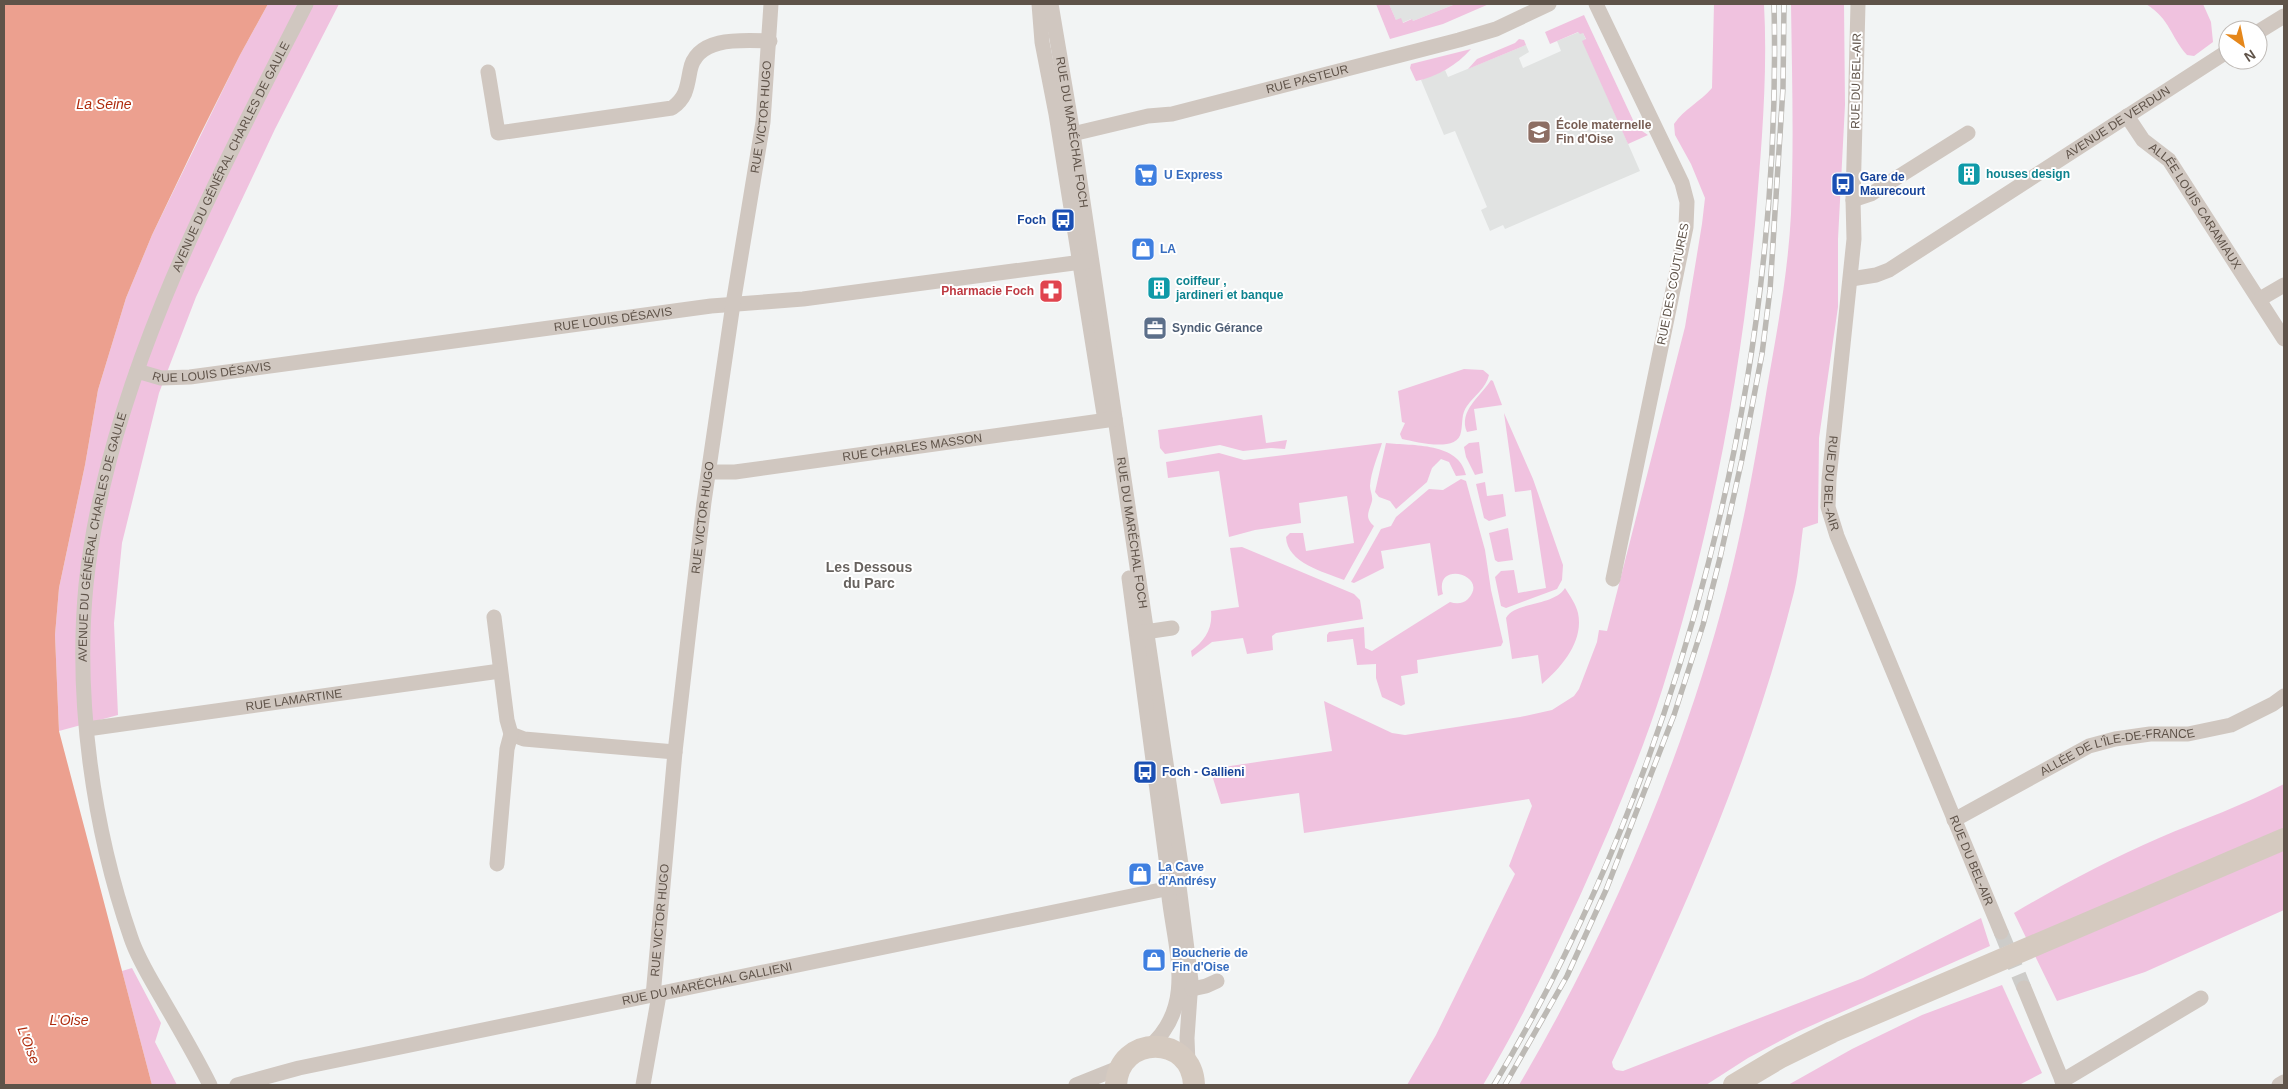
<svg xmlns="http://www.w3.org/2000/svg" width="2288" height="1089" font-family="Helvetica,sans-serif">
	<rect width="100%" height="100%" fill="#f2f4f4"/>
	<!-- education -->
	<g fill="#e1e3e2">
		<polygon points="1389,4 1452,4 1453,5 1413,21 1411,19 1402,23 1396,20"/>
		<polygon points="1579,32 1583,33 1586,40 1583,41 1640,171 1505,229 1503,225 1490,231 1481,210 1487,207 1455,131 1444,135 1421,80 1445,70 1448,77 1526,45 1529,52 1519,58 1523,68 1561,51 1557,41"/>
	</g>
	<!-- green -->
	<g fill="#f0c2df">
		<polygon points="268,4 339,4 275,129 196,297 159,393 122,543 114,623 118,715 59,731 55,635 59,588 85,465 98,390 126,298 152,235 240,55"/>
		<polygon points="1376,4 1389,4 1396,20 1401,18 1403,23 1412,19 1413,21 1453,5 1452,4 1489,4 1443,24 1390,39"/>
		<path d="M1714 4H1764C1768 77 1761 152 1755 225 1740 382 1710 537 1663 687 1640 759 1610 829 1579 898 1549 962 1519 1025 1483 1085H1407L1436 1035 1515 874 1509 866 1532 806 1529 799 1304 833 1299 793 1221 804 1210 769 1332 751 1324 701 1392 733 1405 735 1520 717 1552 710 1574 696 1579 689 1597 642 1599 630 1607 631 1685 327 1702 224 1705 198 1691 164 1675 135 1674 124C1684 109 1700 102 1712 88Z"/>
		<path d="M1791 4H1844L1845 105 1838 239V307L1819 438 1818 523 1803 528C1800 549 1799 572 1794 592 1753 756 1685 910 1612 1062L1613 1067 1616 1070 1623 1071 1863 978 1981 918 1990 946 1797 1032 1748 1058 1706 1085H1519C1608 934 1683 759 1727 589 1744 523 1756 456 1767 388 1777 331 1788 273 1791 214 1794 144 1792 74 1791 4Z"/>
		<path d="M2146 4H2203L2211 22 2213 42 2194 56 2187 55C2170 36 2171 20 2146 4Z"/>
		<polygon points="1584,15 1633,120 1639,129 1648,135 1628,144 1582,41 1586,39 1583,33 1580,34 1578,32 1550,44 1545,32"/>
		<polygon points="1519,39 1524,40 1526,45 1468,69 1477,59 1515,43"/>
		<path d="M1471 49C1457 65 1437 77 1416 81L1410 68 1411 64Z"/>
		<path d="M1464 369 1483 370 1489 375C1486 388 1474 396 1467 406 1461 414 1463 423 1461 432 1458 453 1417 442 1402 439L1400 434 1405 423 1402 422 1398 391Z"/>
		<path d="M1491 380 1493 381 1502 405 1474 409 1477 430 1467 432C1458 411 1481 396 1491 380Z"/>
		<polygon points="1504,413 1533,479 1563,565 1562,580 1557,589 1506,608 1501,606 1495,577 1501,571 1514,570 1518,593 1546,588 1531,490 1515,492"/>
		<polygon points="1262,415 1266,443 1287,440 1285,449 1271,448 1243,451 1220,445 1165,454 1160,448 1158,430"/>
		<polygon points="1479,442 1483,473 1475,475 1466,457 1464,447 1469,443"/>
		<path d="M1382 443C1378 456 1371 471 1370 486 1370 491 1373 496 1372 501 1369 512 1364 517 1374 526L1344 580C1324 572 1287 563 1286 537L1290 533H1303L1306 551 1354 543 1347 496 1299 503 1301 523 1255 530 1229 537 1219 471 1168 478 1166 462 1219 453 1244 460Z"/>
		<path d="M1386 443C1413 446 1459 442 1466 475L1456 476 1449 462 1441 459 1432 468 1427 482 1396 509 1390 501 1379 497 1375 492Z"/>
		<path d="M1461 479 1466 481 1485 550 1491 590 1503 642 1501 646 1417 660 1418 673 1401 676 1405 704 1401 706 1382 697 1376 678V664L1357 665 1353 639 1327 642V635L1329 632 1364 627 1365 648 1372 651 1450 602C1456 604 1463 604 1468 599 1491 575 1433 559 1443 594L1438 596 1430 543 1381 551 1384 568 1354 583 1351 582 1381 529 1391 526 1396 517 1429 489 1443 490Z"/>
		<polygon points="1485,482 1487,496 1503,494 1506,516 1489,521 1484,518 1476,484"/>
		<polygon points="1508,528 1513,560 1498,562 1495,560 1489,533"/>
		<path d="M1242 547 1354 594 1360 600 1363 619 1276 633 1272 636 1273 650 1247 654 1243 638 1212 642 1192 657 1191 651C1204 641 1213 629 1211 611L1239 607 1230 548Z"/>
		<path d="M1565 588C1570 596 1576 604 1578 613 1584 641 1562 667 1542 684L1538 655 1512 659 1506 618C1515 601 1553 607 1565 588Z"/>
		<path d="M2284 784V910L2145 972 2057 1001 2014 913C2061 885 2109 860 2159 838 2201 820 2244 805 2284 784Z"/>
		<polygon points="132,968 161,1023 155,1042 177,1085 152,1085 122,971"/>
		<polygon points="2002,985 2042,1073 2019,1085 1788,1085 1852,1049 1922,1015"/>
	</g>
	<!-- water -->
	<polygon fill="#eca08f" points="4,4 268,4 240,55 199,137 152,235 126,298 98,390 85,465 59,588 55,635 59,731 152,1085 4,1085"/>
	<g fill="none" stroke-linecap="round" stroke-linejoin="round">
		<!-- minor-tunnel -->
		<polyline stroke="#cdccc9" stroke-width="15" stroke-dasharray="15 8" stroke-linecap="butt" points="2001,932 2024,988"/>
		<!-- minor -->
		<g stroke="#d0c7c0" stroke-width="15">
			<polyline points="1039,4 1042,42 1056,114 1104,414"/>
			<path id="s1" d="M1051 4 1073 134 1182 871 1179 886 1191 981 1187 1038 1188 1064"/>
			<polyline points="1596,4 1682,183 1687,202 1686,227 1613,579"/>
			<path id="s2" d="M1858 4 1853 200 1854 239 1829 479 1828 507 1837 536 2001 932"/>
			<polyline points="2258,32 2284,16"/>
			<path d="M488 72 498 133 672 108C686 98 687 88 690 71 696 36 742 40 770 41"/>
			<path id="s3" d="M2127 116 2143 140 2169 160 2284 339"/>
			<path id="s4" d="M1064 136 1148 116 1172 114 1459 40 1496 29 1549 4"/>
			<polyline points="1853,200 1871,194 1968,133"/>
			<path id="s5" d="M1851 279 1876 275 1889 270 2228 51"/>
			<polyline points="2260,299 2284,285"/>
			<path id="s6" d="M137 371 161 378 190 377 711 306 803 299 1089 261"/>
			<path id="s7" d="M709 472H735L1115 419"/>
			<path d="M1129 578 1167 866C1165 927 1205 999 1149 1047"/>
			<polyline points="494,617 507,720 511,734 524,739 675,752"/>
			<polyline points="1138,633 1172,628"/>
			<path id="s8" d="M87 729 500 671"/>
			<path id="s9" d="M1954 820 2089 746 2115 739 2150 734H2188L2231 725 2273 704 2284 696"/>
			<polyline points="497,864 507,749 511,734"/>
			<polyline points="2024,988 2064,1085"/>
			<polyline points="1192,989 1206,986 1217,981"/>
			<path id="s10" d="M653 996 675 752 689 630 704 502 733 304 763 122 771 4"/>
			<polyline points="2062,1081 2201,998"/>
			<path id="s11" d="M210 1085C194 1053 175 1021 157 990 147 973 137 956 131 938 93 829 75 699 86 585 107 383 215 182 306 4"/>
			<path id="s12" d="M237 1085 299 1068 1175 887"/>
			<polyline points="643,1085 659,995"/>
			<polyline points="1076,1085 1121,1067"/>
			<polyline points="2279,1085 2284,1082"/>
		</g>
		<!-- secondary -->
		<g stroke="#d5cac0" stroke-width="22">
			<path d="M1116 1085C1119 1034 1192 1034 1194 1085"/>
			<polyline points="1734,1085 1781,1057 1832,1032 2284,839"/>
		</g>
		<!-- rail casing -->
		<g stroke="#bcb9b4" stroke-width="5.5">
			<g id="rail">
				<path d="M1494 1085C1683 769 1783 371 1774 4"/>
				<polyline points="1505,1085 1567,976 1606,890 1674,715 1703,625 1720,558 1742,459 1762,354 1770,290 1783,88 1784,4"/>
			</g>
		</g>
		<!-- rail -->
		<use href="#rail" stroke="#fff" stroke-width="4" stroke-dasharray="11" stroke-linecap="butt"/>
	</g>
	<!-- icons -->
	<defs>
		<g id="school-square" transform="scale(1.25)"><rect x="-9" y="-9" width="18" height="18" rx="4" fill="#8d6e63" stroke="#fff"/><path d="M0-5L7-2L0 1L-7-2ZM-4 1L0 2.5L4 1V4Q0 6-4 4Z" fill="#fff"/></g>
		<g id="building-square" transform="scale(1.25)"><rect x="-9" y="-9" width="18" height="18" rx="4" fill="#0f9aa8" stroke="#fff"/><path d="M-4-6H4V6H1V3H-1V6H-4ZM-2.5-4.3h1.7v1.8h-1.7ZM.8-4.3h1.7v1.8H.8ZM-2.5-1h1.7V.8h-1.7ZM.8-1h1.7V.8H.8Z" fill="#fff"/></g>
		<g id="supermarket-square" transform="scale(1.25)"><rect x="-9" y="-9" width="18" height="18" rx="4" fill="#3f7fe0" stroke="#fff"/><path d="M-6-5.5h2.5l.6 2H6L4.5 2H-2.5L-4.4-4H-6ZM-1.5 3.2a1.3 1.3 0 1 0 .1 0ZM3 3.2a1.3 1.3 0 1 0 .1 0Z" fill="#fff"/></g>
		<g id="bus-square" transform="scale(1.25)"><rect x="-9" y="-9" width="18" height="18" rx="4" fill="#1a4fb4" stroke="#fff"/><path d="M-5-6H5V4H4V6H2V4H-2V6H-4V4H-5ZM-3.5-4V0h7V-4ZM-3.5 1.2v1.5H-2V1.2ZM2 1.2v1.5H3.5V1.2Z" fill="#fff"/></g>
		<g id="shop-square" transform="scale(1.25)"><rect x="-9" y="-9" width="18" height="18" rx="4" fill="#3f7fe0" stroke="#fff"/><path d="M-5-2.5h2.3a2.7 3.5 0 0 1 5.4 0H5L5.5 6h-11ZM-1.5-2.5h3a1.5 2.3 0 0 0-3 0Z" fill="#fff"/></g>
		<g id="pharmacy-square" transform="scale(1.25)"><rect x="-9" y="-9" width="18" height="18" rx="4" fill="#e0444e" stroke="#fff"/><path d="M-2-6h4v4h4v4h-4v4h-4v-4h-4v-4h4Z" fill="#fff"/></g>
		<g id="office-square" transform="scale(1.25)"><rect x="-9" y="-9" width="18" height="18" rx="4" fill="#5c6f8a" stroke="#fff"/><path d="M-6-3h4V-5.5h4V-3h4V5H-6ZM-1-4.5V-3h2v-1.5ZM-6 0V1H6V0Z" fill="#fff"/></g>
	</defs>
	<g fill-rule="evenodd">
		<use href="#school-square" x="1539" y="132"/>
		<use href="#building-square" x="1969" y="174"/>
		<use href="#supermarket-square" x="1146" y="175"/>
		<use href="#bus-square" x="1843" y="184"/>
		<use href="#bus-square" x="1063" y="220"/>
		<use href="#shop-square" x="1143" y="249"/>
		<use href="#building-square" x="1159" y="288"/>
		<use href="#pharmacy-square" x="1051" y="291"/>
		<use href="#office-square" x="1155" y="328"/>
		<use href="#bus-square" x="1145" y="772"/>
		<use href="#shop-square" x="1140" y="874"/>
		<use href="#shop-square" x="1154" y="960"/>
	</g>
	<g text-anchor="middle" dominant-baseline="central" stroke-width="4" stroke-linejoin="round" paint-order="stroke">
		<!-- street labels -->
		<g font-size="12" fill="#5f5349" stroke="#fff">
			<text stroke="none"><textPath href="#s4" startOffset="250">RUE PASTEUR</textPath></text>
			<text transform="translate(1856 81) rotate(-89)">RUE DU BEL-AIR</text>
			<text stroke="none"><textPath href="#s10" startOffset="886">RUE VICTOR HUGO</textPath></text>
			<text stroke="none"><textPath href="#s5" startOffset="311">AVENUE DE VERDUN</textPath></text>
			<text stroke="none"><textPath href="#s1" startOffset="130">RUE DU MARÉCHAL FOCH</textPath></text>
			<text stroke="none"><textPath href="#s11" startOffset="980">AVENUE DU GÉNÉRAL CHARLES DE GAULE</textPath></text>
			<text stroke="none"><textPath href="#s3" startOffset="114">ALLÉE LOUIS CARAMIAUX</textPath></text>
			<text transform="translate(1673 284) rotate(-79)">RUE DES COUTURES</text>
			<text stroke="none"><textPath href="#s6" startOffset="481">RUE LOUIS DÉSAVIS</textPath></text>
			<text stroke="none"><textPath href="#s6" startOffset="76">RUE LOUIS DÉSAVIS</textPath></text>
			<text stroke="none"><textPath href="#s7" startOffset="205">RUE CHARLES MASSON</textPath></text>
			<text stroke="none"><textPath href="#s2" startOffset="481">RUE DU BEL-AIR</textPath></text>
			<text stroke="none"><textPath href="#s10" startOffset="481">RUE VICTOR HUGO</textPath></text>
			<text stroke="none"><textPath href="#s1" startOffset="535">RUE DU MARÉCHAL FOCH</textPath></text>
			<text stroke="none"><textPath href="#s11" startOffset="575">AVENUE DU GÉNÉRAL CHARLES DE GAULE</textPath></text>
			<text stroke="none"><textPath href="#s8" startOffset="209">RUE LAMARTINE</textPath></text>
			<text stroke="none"><textPath href="#s9" startOffset="180">ALLÉE DE L'ÎLE-DE-FRANCE</textPath></text>
			<text stroke="none"><textPath href="#s2" startOffset="886">RUE DU BEL-AIR</textPath></text>
			<text stroke="none"><textPath href="#s10" startOffset="76">RUE VICTOR HUGO</textPath></text>
			<text stroke="none"><textPath href="#s12" startOffset="481">RUE DU MARÉCHAL GALLIENI</textPath></text>
		</g>
		<!-- education labels -->
		<g font-size="12" font-weight="bold" fill="#785e54" stroke="#fff" text-anchor="start">
			<text x="1556" y="125">École maternelle<tspan x="1556" dy="14">Fin d'Oise</tspan></text>
		</g>
		<!-- culture labels -->
		<g font-size="12" font-weight="bold" fill="#0d838f" stroke="#fff" text-anchor="start">
			<text x="1986" y="174">houses design</text>
			<text x="1176" y="281">coiffeur ,<tspan x="1176" dy="14">jardineri et banque</tspan></text>
		</g>
		<!-- shop labels -->
		<g font-size="12" font-weight="bold" fill="#366cbe" stroke="#fff" text-anchor="start">
			<text x="1164" y="175">U Express</text>
			<text x="1160" y="249">LA</text>
			<text x="1158" y="867">La Cave<tspan x="1158" dy="14">d'Andrésy</tspan></text>
			<text x="1172" y="953">Boucherie de<tspan x="1172" dy="14">Fin d'Oise</tspan></text>
		</g>
		<!-- transit labels -->
		<g font-size="12" font-weight="bold" fill="#164399" stroke="#fff" text-anchor="start">
			<text x="1860" y="177">Gare de<tspan x="1860" dy="14">Maurecourt</tspan></text>
			<text x="1046" y="220" text-anchor="end">Foch</text>
			<text x="1162" y="772">Foch - Gallieni</text>
		</g>
		<!-- health labels -->
		<g font-size="12" font-weight="bold" fill="#be3a42" stroke="#fff" text-anchor="end">
			<text x="1034" y="291">Pharmacie Foch</text>
		</g>
		<!-- service labels -->
		<g font-size="12" font-weight="bold" fill="#4e5e75" stroke="#fff" text-anchor="start">
			<text x="1172" y="328">Syndic Gérance</text>
		</g>
		<!-- water labels -->
		<g font-size="14" font-style="italic" fill="#ae2b0d" stroke="#fff">
			<text x="104" y="104">La Seine</text>
			<text x="69" y="1020">L’Oise</text>
			<text transform="translate(29 1045) rotate(69)">L'Oise</text>
		</g>
		<!-- neighbourhood labels -->
		<g font-size="14" font-weight="bold" fill="#67625e" stroke="#fff">
			<text x="869" y="567">Les Dessous<tspan x="869" dy="16">du Parc</tspan></text>
		</g>
	</g>
	<!-- border -->
	<rect width="2288" height="1089" fill="none" stroke="#5f5349" stroke-width="10"/>
	<!-- north arrow -->
	<g transform="translate(2243 45) rotate(147)"><circle r="24" fill="#ffffff" stroke="#bfbab6"/>
	<path d="M0-4L9 19L0 12L-9 19Z" fill="#e5871b"/>
	<text y="-8" font-size="14" font-weight="bold" text-anchor="middle" fill="#5f5349">N</text>
	</g>
</svg>
